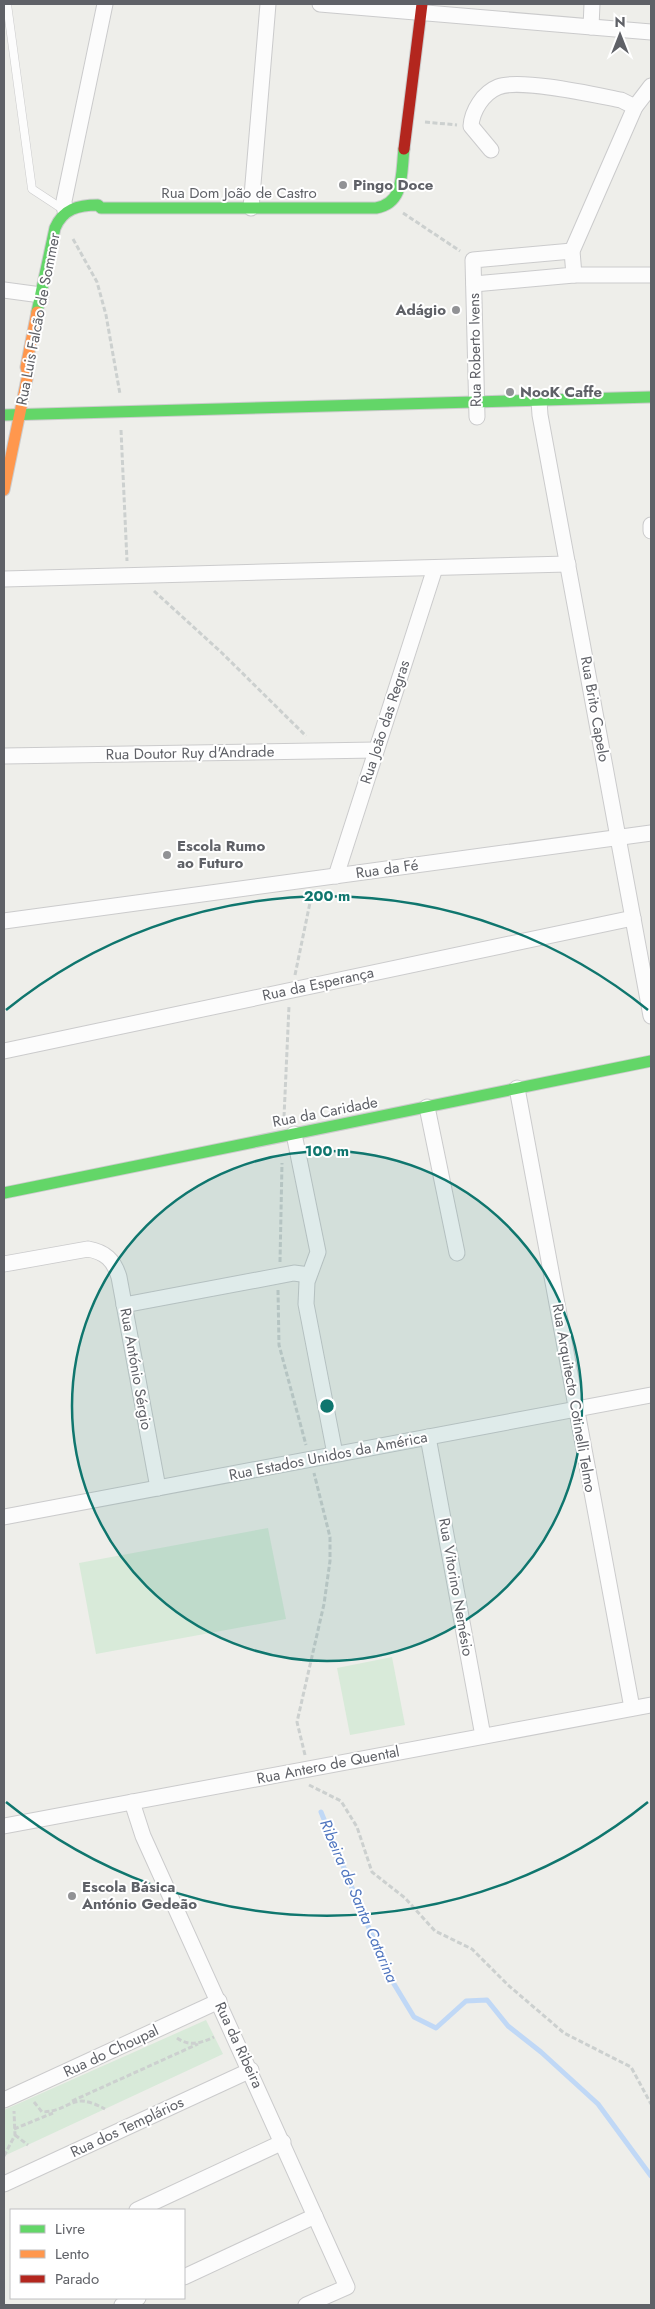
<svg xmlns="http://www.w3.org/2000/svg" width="655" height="2309" font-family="Jost,sans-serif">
	<rect width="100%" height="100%" fill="#eeeeea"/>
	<!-- green -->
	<g fill="#d8ead9">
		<polygon points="268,1528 286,1619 96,1654 79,1563"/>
		<polygon points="392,1657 405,1725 350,1735 337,1668"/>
		<polygon points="206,2020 223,2054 4,2156 4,2110"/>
	</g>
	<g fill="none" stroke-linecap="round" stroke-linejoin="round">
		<!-- stream -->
		<polyline stroke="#c0d8f6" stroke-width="5" points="321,1812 364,1917 394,1984 414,2017 436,2028 466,2001 487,2000 508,2026 541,2052 598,2104 651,2176"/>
		<!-- lane casing -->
		<g stroke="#cbcbcc" stroke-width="9">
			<polyline id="lane" points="7,4 32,189 64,210"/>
		</g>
		<!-- street casing -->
		<g stroke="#cbcbcc" stroke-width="17">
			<g id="street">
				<polyline points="320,4 651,32"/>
				<polyline points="591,27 592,4"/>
				<path d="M491 150 471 126C472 111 483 93 498 87 520 78 595 95 621 100L635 107"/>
				<polyline points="251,208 268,4"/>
				<polyline points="65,211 64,201 105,4"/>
				<polyline points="574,275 651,275"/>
				<polyline points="474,284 574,275 572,251 635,107 651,86"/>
				<polyline points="4,290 41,295"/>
				<polyline points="539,401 540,415 651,1016"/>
				<polyline points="477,417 473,260 572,251"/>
				<polyline points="651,525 651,531"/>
				<polyline points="4,579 568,564"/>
				<polyline points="4,756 376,750"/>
				<polyline points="336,876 435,568"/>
				<polyline points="4,921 651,833"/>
				<polyline points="4,1051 633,918"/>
				<polyline points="517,1088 632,1708"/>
				<polyline points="427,1107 457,1253"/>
				<polyline points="294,1134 318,1252 307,1282 306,1304 335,1454"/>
				<path d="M4 1264 88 1249C105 1252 114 1260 119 1277L158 1488"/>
				<polyline points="124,1305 294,1273 309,1275"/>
				<polyline points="428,1437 483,1736"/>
				<polyline points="4,1517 651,1395"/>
				<polyline points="132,1802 143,1836 347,2287 306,2305"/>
				<polyline points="4,1826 651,1705"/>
				<polyline points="4,2100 219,2001"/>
				<polyline points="4,2184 251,2070"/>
				<polyline points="137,2210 283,2142"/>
				<polyline points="184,2277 315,2216"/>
				<polyline points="122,2305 138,2298"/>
			</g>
		</g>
		<!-- fast casing -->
		<g stroke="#cbcbcc" stroke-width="13">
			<g id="fast">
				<path d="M37 312 55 228C63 209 78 205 98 205L101 208H376C405 203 401 173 404 149"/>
				<polyline points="4,415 651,397"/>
				<polyline points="4,1193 651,1061"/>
			</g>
		</g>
		<!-- slow casing -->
		<g stroke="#cbcbcc" stroke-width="13">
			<polyline id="slow" points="4,490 28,374 26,367 37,312"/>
		</g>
		<!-- jam casing -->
		<g stroke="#cbcbcc" stroke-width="13">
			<polyline id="jam" points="404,149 422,4"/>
		</g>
		<!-- path -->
		<g stroke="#ccd0cf" stroke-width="3" stroke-dasharray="5 2.5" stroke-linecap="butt">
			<polyline points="425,122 457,125"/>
			<polyline points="403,213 460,251"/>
			<polyline points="73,239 97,282 106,315 120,394"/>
			<polyline points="121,430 127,561"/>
			<polyline points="154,591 222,653 306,736"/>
			<polyline points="295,975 312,893"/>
			<polyline points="284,1117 289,1006"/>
			<polyline points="280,1262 282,1163"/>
			<polyline points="278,1290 279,1345 306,1445"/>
			<polyline points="305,1755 297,1722 324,1604 330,1561 330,1537 314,1473"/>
			<polyline points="309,1785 341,1801 357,1827 372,1872 405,1898 435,1931 472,1949 508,1985 564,2033 631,2067 651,2104"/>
			<path d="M177 2038C190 2047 201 2043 214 2037"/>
			<polyline points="72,2101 198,2044"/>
			<path d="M34 2102 42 2112C73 2111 70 2090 105 2109"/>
			<polyline points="14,2129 53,2113"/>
			<polyline points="15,2135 28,2145"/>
			<polyline points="4,2156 15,2135 14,2111"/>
		</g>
		<!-- lane -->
		<use href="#lane" stroke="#fcfcfc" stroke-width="8"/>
		<!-- street -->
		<use href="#street" stroke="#fcfcfc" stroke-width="15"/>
		<!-- fast -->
		<use href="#fast" stroke="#63d668" stroke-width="11"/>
		<!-- slow -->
		<use href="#slow" stroke="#ff974d" stroke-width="11"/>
		<!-- jam -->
		<use href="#jam" stroke="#b3261e" stroke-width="11"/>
	</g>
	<!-- distance rings -->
	<circle cx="327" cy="1406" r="255" fill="#0f766e" fill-opacity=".12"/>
	<g fill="none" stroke="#0f766e" stroke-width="2.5">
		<circle cx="327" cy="1406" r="255"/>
		<path d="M648 1802A510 510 0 0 1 6 1802M6 1010A510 510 0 0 1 648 1010"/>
	</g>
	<!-- markers -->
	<g fill="#919295" stroke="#fff" stroke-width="2">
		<circle cx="343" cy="185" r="5"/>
		<circle cx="456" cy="310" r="5"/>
		<circle cx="510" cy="392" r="5"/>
		<circle cx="167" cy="855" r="5"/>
		<circle cx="72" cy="1896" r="5"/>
	</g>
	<g text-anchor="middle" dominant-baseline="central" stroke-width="4" stroke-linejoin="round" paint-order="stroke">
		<!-- poi labels -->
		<g font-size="15" font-weight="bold" fill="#5f6167" stroke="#fff" text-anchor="start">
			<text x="353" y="185">Pingo Doce</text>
			<text x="446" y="310" text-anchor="end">Adágio</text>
			<text x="520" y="392">NooK Caffe</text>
			<text x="177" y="846">Escola Rumo<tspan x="177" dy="17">ao Futuro</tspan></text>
			<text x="82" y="1887">Escola Básica<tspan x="82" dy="17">António Gedeão</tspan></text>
		</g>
		<!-- street labels -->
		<g font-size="15" fill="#5f6167" stroke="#fff">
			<text x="239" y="193">Rua Dom João de Castro</text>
			<text transform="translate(38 319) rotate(-79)">Rua Luis Falcão de Sommer</text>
			<text transform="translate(475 350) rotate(-91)">Rua Roberto Ivens</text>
			<text transform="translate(595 709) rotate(80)">Rua Brito Capelo</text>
			<text transform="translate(385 722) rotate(-72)">Rua João das Regras</text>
			<text transform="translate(190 753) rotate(-1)">Rua Doutor Ruy d'Andrade</text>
			<text transform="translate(387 869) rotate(-8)">Rua da Fé</text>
			<text transform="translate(318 984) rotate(-12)">Rua da Esperança</text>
			<text transform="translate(325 1112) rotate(-11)">Rua da Caridade</text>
			<text transform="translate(136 1369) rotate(80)">Rua António Sérgio</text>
			<text transform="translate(574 1398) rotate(80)">Rua Arquitecto Cotinelli Telmo</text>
			<text transform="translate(328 1456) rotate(-11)">Rua Estados Unidos da América</text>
			<text transform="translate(456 1587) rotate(80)">Rua Vitorino Nemésio</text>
			<text transform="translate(328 1765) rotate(-11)">Rua Antero de Quental</text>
			<text transform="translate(239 2045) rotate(65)">Rua da Ribeira</text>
			<text transform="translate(111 2051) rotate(-25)">Rua do Choupal</text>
			<text transform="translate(127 2127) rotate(-25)">Rua dos Templários</text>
		</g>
		<!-- water labels -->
		<g font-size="16" font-style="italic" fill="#4f75bf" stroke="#fff">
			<text transform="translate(359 1901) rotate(67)">Ribeira de Santa Catarina</text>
		</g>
	</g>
	<circle cx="327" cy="1406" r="8" fill="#0f766e" stroke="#fff" stroke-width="2.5"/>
	<g font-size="15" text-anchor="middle" font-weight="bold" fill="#0f766e" stroke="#fff" stroke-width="4" stroke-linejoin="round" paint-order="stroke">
		<text x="327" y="901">200 m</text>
		<text x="327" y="1156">100 m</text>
	</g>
	<!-- border -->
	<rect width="655" height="2309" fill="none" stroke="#5f6167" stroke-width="10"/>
	<!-- legend -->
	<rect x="10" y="2209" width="175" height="90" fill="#ffffff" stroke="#bfc0c2"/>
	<rect x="20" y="2225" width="25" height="8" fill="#63d668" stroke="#bfc0c2"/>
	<text x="55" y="2234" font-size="15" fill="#5f6167">Livre</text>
	<rect x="20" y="2250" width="25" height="8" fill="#ff974d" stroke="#bfc0c2"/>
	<text x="55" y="2259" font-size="15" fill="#5f6167">Lento</text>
	<rect x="20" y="2275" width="25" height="8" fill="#b3261e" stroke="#bfc0c2"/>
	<text x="55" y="2284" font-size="15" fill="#5f6167">Parado</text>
	<!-- north arrow -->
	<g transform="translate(620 35)" stroke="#ffffff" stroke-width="4" paint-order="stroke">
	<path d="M0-4L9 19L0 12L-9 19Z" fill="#5f6167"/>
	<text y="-8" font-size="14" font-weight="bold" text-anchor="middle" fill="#5f6167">N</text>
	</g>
</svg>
